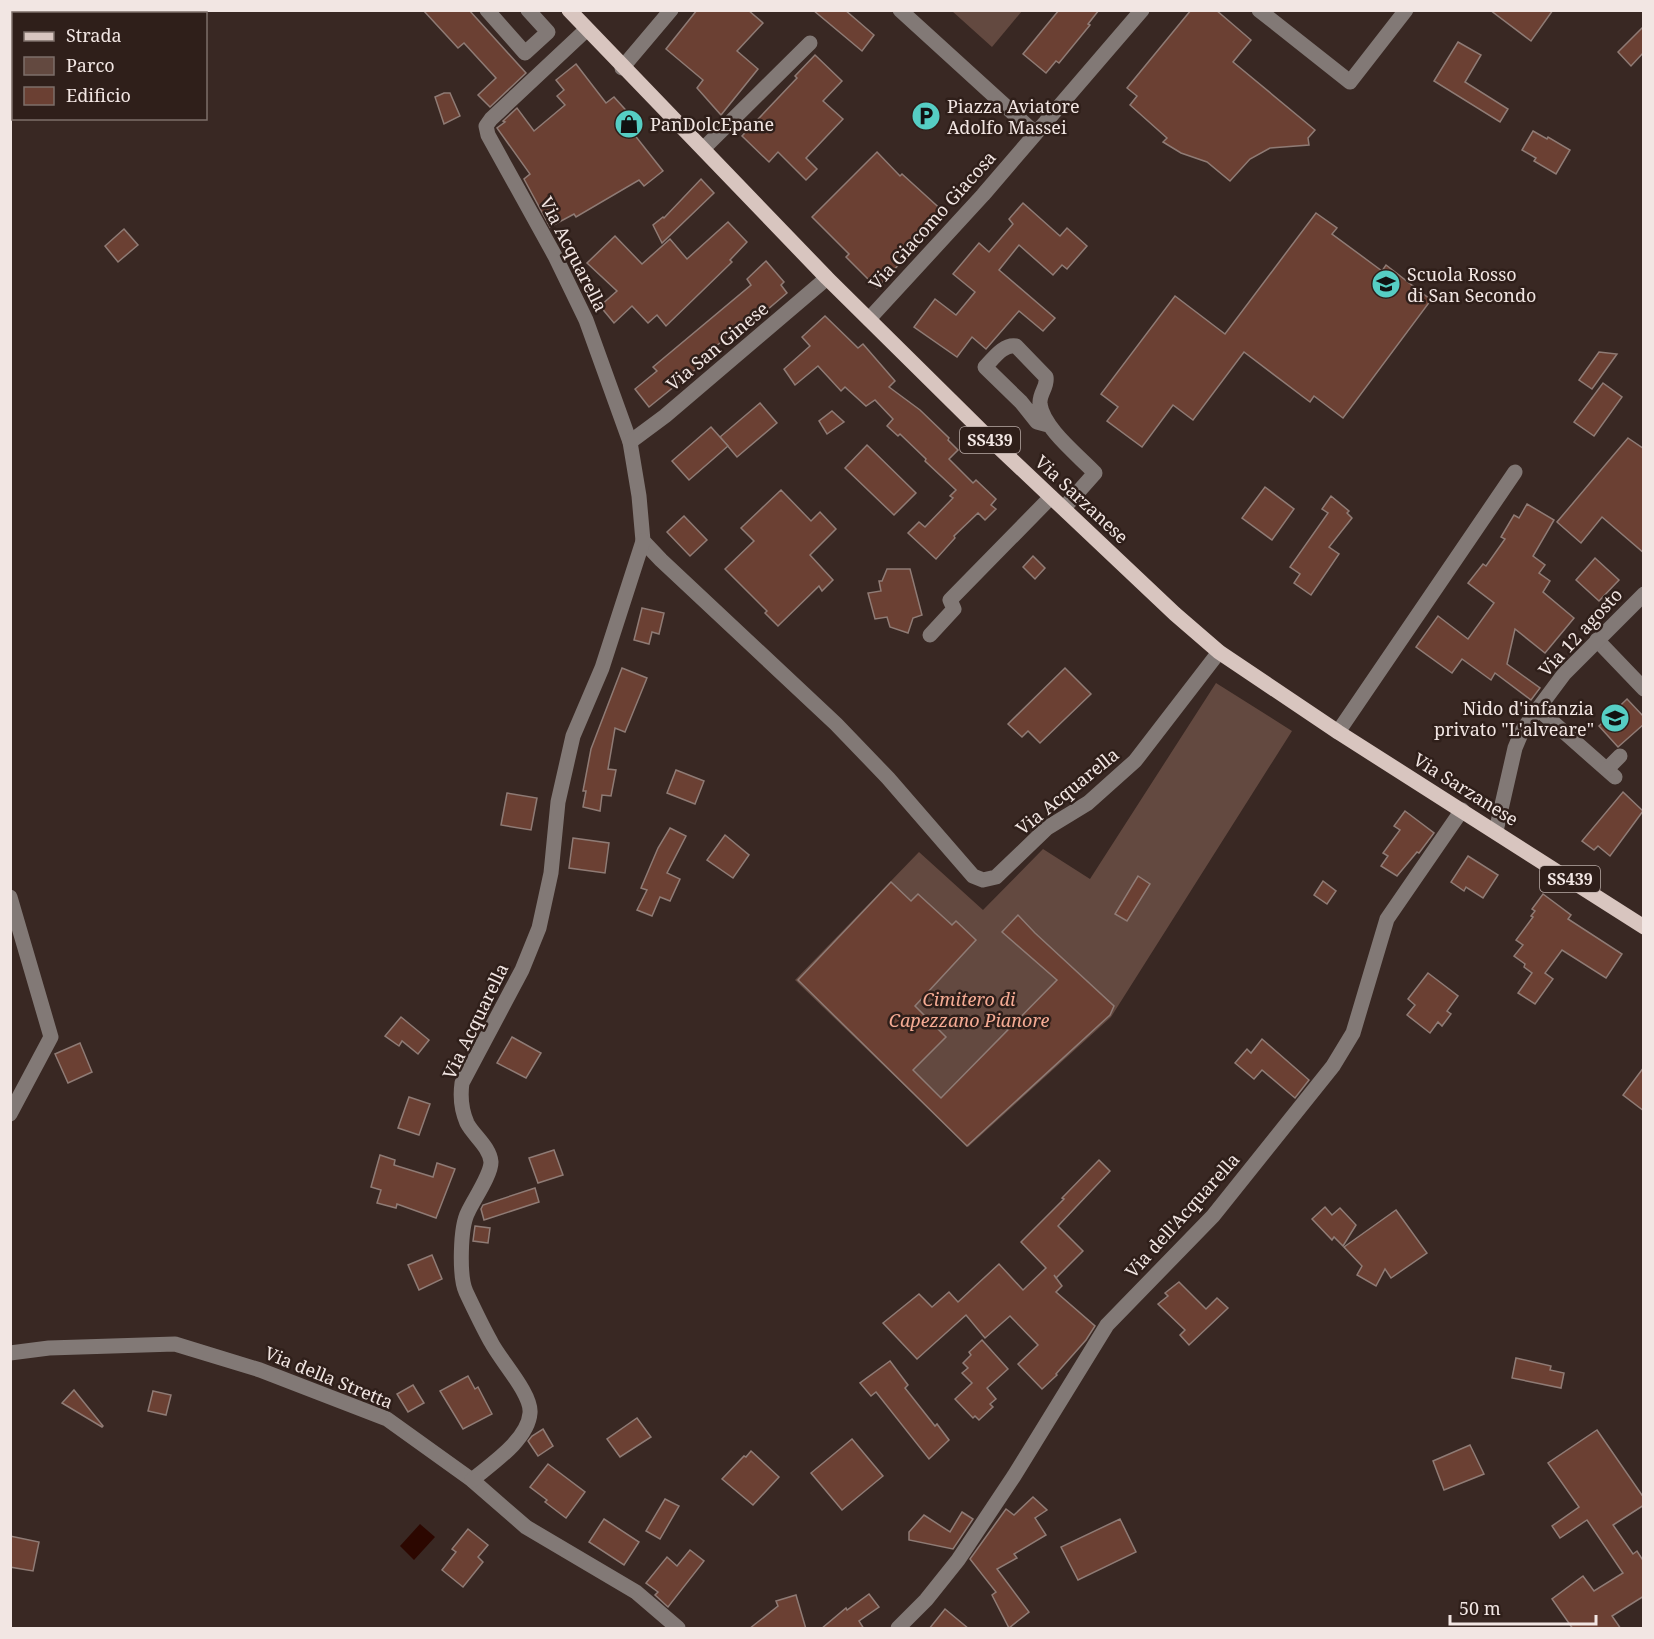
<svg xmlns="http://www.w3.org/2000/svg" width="1654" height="1639" font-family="'Noto Serif',serif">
	<rect width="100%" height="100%" fill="#392823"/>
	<!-- green -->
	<g fill="#634940">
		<polygon points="952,11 1022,11 992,47"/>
		<polygon points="1216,683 1292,731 1111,1017 968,1147 795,980 919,852 983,910 1043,849 1090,879"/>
	</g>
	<!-- water -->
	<polygon fill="#2c0700" points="420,1524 435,1537 414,1560 400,1546"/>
	<!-- building -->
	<g fill="#6b4033" stroke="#8f7b75" stroke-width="1.5">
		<polygon points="423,10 469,10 526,73 490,107 478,95 496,78 464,43 458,48"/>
		<polygon points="697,10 748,10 763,23 737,51 758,69 721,115 697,88 703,80 666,49"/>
		<polygon points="813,10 845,10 874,35 862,51"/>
		<polygon points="1059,10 1099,10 1088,24 1090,25 1059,63 1056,61 1046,73 1023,54"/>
		<polygon points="1191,10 1216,10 1251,40 1233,62 1315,130 1308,138 1309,145 1270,148 1250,159 1230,181 1207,162 1181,153 1163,142 1167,138 1130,105 1137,96 1127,88"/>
		<polygon points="1490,10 1553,10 1531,41"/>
		<polygon points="1644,26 1644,52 1631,66 1618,52"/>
		<polygon points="1458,42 1481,55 1465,82 1508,109 1500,122 1434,81"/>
		<polygon points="815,55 842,81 823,101 843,119 806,158 817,169 806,180 778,152 769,162 742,136 797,78 795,76"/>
		<polygon points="576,64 606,103 614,97 641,127 633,133 663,171 644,186 639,180 576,217 574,214 550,227 524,179 530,174 497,128 505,122 503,121 517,108 534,131 565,105 557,96 564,90 556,80"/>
		<polygon points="444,93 450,93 460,116 444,124 435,97"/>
		<polygon points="1533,131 1547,139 1548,137 1570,150 1556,174 1534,161 1536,158 1522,150"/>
		<polygon points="877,152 900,176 902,174 946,214 877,288 846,257 849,254 812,217"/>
		<polygon points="701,179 714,193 662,243 653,225 663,217 664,218"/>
		<polygon points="1023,203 1060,236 1067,228 1087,246 1067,269 1062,265 1053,275 1019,245 999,270 1055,318 1043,331 1019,311 986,349 972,337 957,357 914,327 935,299 956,315 975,292 953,274 979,243 989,252 1013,224 1009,219"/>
		<polygon points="1316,213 1337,228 1332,234 1382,271 1386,265 1431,300 1343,418 1314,396 1310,402 1244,352 1193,420 1173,405 1142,447 1107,421 1118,407 1101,394 1175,296 1225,334"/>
		<polygon points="728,222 747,242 730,260 732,262 666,326 657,315 648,323 632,306 614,323 600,306 617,291 587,263 615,236 642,264 670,239 687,259"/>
		<polygon points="124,229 138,245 118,262 105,246"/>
		<polygon points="766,261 784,282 781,285 787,293 746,328 743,324 709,352 712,356 649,407 635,389 657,371 653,367 751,285 747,279"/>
		<polygon points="825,316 858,348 863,344 895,381 889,387 920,410 949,438 948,440 958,450 949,459 973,483 976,480 996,499 991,505 996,509 985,520 978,513 954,536 955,538 936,559 908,533 919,522 925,527 953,498 950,496 956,490 925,461 926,459 900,434 898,436 887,426 893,419 875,400 866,406 845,387 841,391 818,366 795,385 784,369 810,346 802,337"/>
		<polygon points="1599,352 1617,354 1592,389 1579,380"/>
		<polygon points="1603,383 1622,397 1594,436 1574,422"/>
		<polygon points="760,403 777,423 737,457 720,437"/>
		<polygon points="832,411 844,422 827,434 819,421"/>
		<polygon points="711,427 728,446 689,480 672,461"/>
		<polygon points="1628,438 1644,449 1644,553 1602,517 1581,543 1557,522"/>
		<polygon points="867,445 916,493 894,515 845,468"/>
		<polygon points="1265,487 1294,509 1272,540 1242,518"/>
		<polygon points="781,490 811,521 820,512 836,529 810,555 833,580 822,591 819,586 778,626 765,613 767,611 725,569 754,541 741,528"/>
		<polygon points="1331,496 1349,511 1347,513 1352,518 1329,547 1339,554 1311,595 1294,583 1300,574 1290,567 1328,513 1322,509"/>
		<polygon points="1527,504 1554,520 1533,556 1545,565 1539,573 1550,581 1543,592 1574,618 1545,653 1515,629 1507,664 1540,688 1531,700 1495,673 1491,680 1462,659 1452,673 1416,647 1438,616 1468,639 1494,603 1468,583 1483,564 1486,566 1505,539 1501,537 1514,515 1519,518"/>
		<polygon points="684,516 707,540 690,556 667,532"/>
		<polygon points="1033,556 1045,568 1035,579 1023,567"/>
		<polygon points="1595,558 1619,580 1599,601 1576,580"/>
		<polygon points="887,569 910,569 922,615 913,618 908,633 890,627 887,617 875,619 868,593 881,591 879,581 882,581"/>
		<polygon points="642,608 664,613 659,634 652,632 649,644 634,640"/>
		<polygon points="622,668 647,678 625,732 615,728 608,769 616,770 611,796 602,795 600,811 583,807 586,791 583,791 591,749"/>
		<polygon points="1065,668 1091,694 1040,743 1028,731 1022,737 1008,724"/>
		<polygon points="1627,699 1644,717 1644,724 1618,747 1599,726"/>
		<polygon points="676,770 704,781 695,804 667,793"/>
		<polygon points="1623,792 1643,811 1610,856 1598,846 1594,850 1582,841"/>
		<polygon points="507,793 537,798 531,830 501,825"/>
		<polygon points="1405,811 1434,833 1419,853 1417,852 1397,876 1381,866 1388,856 1383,853 1400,830 1394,826"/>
		<polygon points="670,828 686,836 667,873 680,879 670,901 660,897 652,916 637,910 647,890 641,888 658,848"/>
		<polygon points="725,835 749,855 733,878 707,860"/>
		<polygon points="573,838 609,843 605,873 569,868"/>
		<polygon points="1468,856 1498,875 1483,898 1466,887 1464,891 1451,882"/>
		<polygon points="1138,876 1150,884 1127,921 1115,914"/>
		<polygon points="1323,881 1336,891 1327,904 1314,895"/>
		<polygon points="891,882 911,901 918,894 952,925 956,921 976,940 915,1006 946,1037 913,1070 941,1098 1057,980 1002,932 1018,915 1035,933 1114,1006 1110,1015 967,1146 798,980"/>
		<polygon points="1543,894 1571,915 1568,919 1622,954 1606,978 1562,950 1545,973 1553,979 1535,1004 1518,993 1532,973 1524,967 1525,964 1514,956 1523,945 1516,940 1533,917 1531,916 1535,911 1532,909"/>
		<polygon points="1428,973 1458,996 1447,1011 1451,1014 1442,1026 1438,1022 1430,1033 1407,1015 1415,1005 1408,999"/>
		<polygon points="401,1017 429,1040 418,1054 402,1041 399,1046 385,1036"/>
		<polygon points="512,1037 541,1053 526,1078 497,1063"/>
		<polygon points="1262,1039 1309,1080 1295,1098 1262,1070 1254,1079 1235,1063 1247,1049 1251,1053"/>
		<polygon points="80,1043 92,1072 68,1083 55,1054"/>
		<polygon points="1644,1067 1644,1111 1623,1095"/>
		<polygon points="409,1097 430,1104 419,1135 398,1128"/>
		<polygon points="554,1150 563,1175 538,1183 529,1158"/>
		<polygon points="380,1155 395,1160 394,1165 433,1177 437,1163 455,1169 436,1218 397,1204 396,1208 377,1203 381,1190 371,1187"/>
		<polygon points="1099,1160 1110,1171 1058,1226 1083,1251 1056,1278 1054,1275 1062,1286 1056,1292 1095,1326 1086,1340 1056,1374 1057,1375 1042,1389 1018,1364 1038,1345 1010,1316 985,1338 966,1315 917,1359 883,1323 919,1294 932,1307 949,1292 958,1302 999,1264 1023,1290 1046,1268 1021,1242 1064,1199 1062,1198"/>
		<polygon points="535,1188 539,1202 484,1220 481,1209 483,1205"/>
		<polygon points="1325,1207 1332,1215 1340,1208 1356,1225 1343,1246 1334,1237 1332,1240 1312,1219"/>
		<polygon points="1396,1210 1427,1253 1391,1278 1385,1269 1376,1286 1357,1275 1362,1266 1344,1247"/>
		<polygon points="475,1226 490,1228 488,1243 473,1241"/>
		<polygon points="432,1255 442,1279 419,1290 408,1265"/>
		<polygon points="1179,1282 1206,1309 1217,1298 1228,1308 1189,1345 1180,1335 1185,1330 1158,1304 1168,1296 1165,1293"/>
		<polygon points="982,1340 1008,1369 987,1388 996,1399 990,1404 993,1407 979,1420 975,1416 973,1418 955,1399 972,1383 962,1373 968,1368 963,1363 971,1355 969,1352"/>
		<polygon points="1516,1358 1551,1366 1550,1370 1564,1373 1561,1388 1512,1378"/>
		<polygon points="890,1361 908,1385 905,1388 935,1426 937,1424 949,1440 929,1459 876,1392 871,1396 860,1383"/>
		<polygon points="468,1376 475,1389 478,1387 492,1414 463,1429 440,1391"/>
		<polygon points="413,1385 424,1403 408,1412 397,1394"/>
		<polygon points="74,1390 103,1426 102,1427 62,1403"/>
		<polygon points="153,1391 171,1395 166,1415 148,1411"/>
		<polygon points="637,1418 651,1437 620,1457 607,1439"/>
		<polygon points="543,1429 553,1446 538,1456 528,1441 532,1436"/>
		<polygon points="1597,1430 1644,1498 1644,1505 1613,1525 1633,1554 1637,1551 1644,1562 1644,1596 1612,1616 1621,1629 1573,1629 1552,1599 1583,1576 1594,1591 1623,1573 1587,1520 1560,1538 1552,1526 1579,1507 1548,1463"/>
		<polygon points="852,1439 883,1476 842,1510 811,1473"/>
		<polygon points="1470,1445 1484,1474 1444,1490 1433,1461"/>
		<polygon points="751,1451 779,1477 753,1505 722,1479 744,1456 746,1457"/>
		<polygon points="548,1464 585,1492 566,1518 545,1502 547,1500 530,1487"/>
		<polygon points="1033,1497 1047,1510 1035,1518 1046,1535 1014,1554 1017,1558 997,1569 1029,1612 1009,1628 992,1595 996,1592 970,1559 1006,1509 1014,1515"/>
		<polygon points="665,1499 679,1506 660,1539 646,1531"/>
		<polygon points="962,1512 973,1519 953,1549 909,1540 909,1532 924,1515 950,1532"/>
		<polygon points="604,1519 639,1542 624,1565 589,1542"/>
		<polygon points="1120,1519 1136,1552 1078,1580 1061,1547"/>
		<polygon points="468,1529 488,1545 478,1557 483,1562 463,1587 442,1570 456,1552 452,1549"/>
		<polygon points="10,1536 39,1542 33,1571 10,1567"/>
		<polygon points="690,1550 704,1561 668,1607 655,1595 658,1592 646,1583 667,1557 677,1566"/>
		<polygon points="869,1594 879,1607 859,1621 864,1629 821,1629 846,1608 847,1610"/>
		<polygon points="796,1595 806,1629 749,1629 778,1606 776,1601"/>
		<polygon points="945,1609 969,1629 929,1629"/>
	</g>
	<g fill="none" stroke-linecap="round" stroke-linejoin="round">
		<!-- minor -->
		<g stroke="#827976" stroke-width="15">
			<polyline points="487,10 525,53 548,32 528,10"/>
			<polyline points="900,10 1035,133"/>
			<polyline points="1259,10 1350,82 1406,10"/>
			<polyline points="586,30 491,119 486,126 488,135 555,256 586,320 630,442 639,496 643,541 661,560 836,724 888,778 973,876 983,880 996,877 1047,828 1088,803 1135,761 1219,652"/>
			<polyline points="622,68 671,10"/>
			<polyline points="704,148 810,43"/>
			<polyline points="869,319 983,195 1142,10"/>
			<path d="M1048 425 1037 422 1021 402 985 367C994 358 1003 344 1016 346L1046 377C1048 387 1039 393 1040 404 1043 428 1079 456 1095 473L1064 508"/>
			<polyline points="630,442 665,416 827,278"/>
			<polyline points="930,635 954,609 950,600 1051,497"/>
			<polyline points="1597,640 1644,689"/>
			<polyline points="1538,709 1615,777"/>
			<polyline points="1338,732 1515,472"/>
			<polyline points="1607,769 1620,756"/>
			<polyline points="1496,831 1515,748 1523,729 1564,674 1644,594"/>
			<polyline points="10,897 51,1037 10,1114"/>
			<polyline points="10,1353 49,1348 175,1344 260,1370 387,1419 472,1480 526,1527 636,1592 678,1628"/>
			<path d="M472 1480C491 1464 528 1440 530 1413 532 1394 500 1360 491 1342 482 1326 474 1309 466 1292 459 1277 460 1227 468 1212 474 1199 491 1175 491 1162 490 1147 473 1135 467 1123 461 1109 460 1097 462 1083L522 970 539 928 551 873 558 802 573 736 602 668 643 541"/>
			<polyline points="898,1628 926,1600 958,1560 1014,1476 1107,1325 1213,1216 1333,1066 1353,1033 1387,919 1462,810"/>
		</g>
		<!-- major -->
		<polyline stroke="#d8c5bf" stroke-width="15" points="569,10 827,278 994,443 1175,614 1219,652 1338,732 1644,927"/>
	</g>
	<!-- icons -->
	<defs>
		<g id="parking-disc" transform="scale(1.5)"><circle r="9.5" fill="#56cec4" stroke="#2f1f1a"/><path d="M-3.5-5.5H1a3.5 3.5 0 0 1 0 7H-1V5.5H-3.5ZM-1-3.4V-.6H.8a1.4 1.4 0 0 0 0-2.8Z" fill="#111"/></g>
		<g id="shop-disc" transform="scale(1.5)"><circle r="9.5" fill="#56cec4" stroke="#2f1f1a"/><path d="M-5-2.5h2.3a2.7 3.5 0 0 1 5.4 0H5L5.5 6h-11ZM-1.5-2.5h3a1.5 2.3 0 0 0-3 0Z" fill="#111"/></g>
		<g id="school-disc" transform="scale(1.5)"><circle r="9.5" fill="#56cec4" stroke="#2f1f1a"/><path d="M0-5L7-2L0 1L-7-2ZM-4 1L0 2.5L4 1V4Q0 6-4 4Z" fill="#111"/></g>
	</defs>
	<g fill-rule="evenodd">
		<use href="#parking-disc" x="926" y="116"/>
		<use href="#shop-disc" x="629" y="124"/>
		<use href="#school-disc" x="1386" y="284"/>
		<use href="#school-disc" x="1615" y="718"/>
	</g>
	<g text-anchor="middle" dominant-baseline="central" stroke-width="5" stroke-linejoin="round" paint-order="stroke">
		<!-- shield labels -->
		<g fill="#2f1f1a" stroke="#b8aaa7" stroke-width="1.5">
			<rect x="960" y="427" width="60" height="26" rx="4.5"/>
			<rect x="1540" y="866" width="60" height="26" rx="4.5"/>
		</g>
		<g font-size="16" font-weight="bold" fill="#f2e6e3">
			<text x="990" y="440">SS439</text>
			<text x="1570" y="879">SS439</text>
		</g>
		<!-- poi labels -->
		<g font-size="18" fill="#f2e6e3" stroke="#2f1f1a" text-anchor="start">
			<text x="947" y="106">Piazza Aviatore<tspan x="947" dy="21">Adolfo Massei</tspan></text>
			<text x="650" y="124">PanDolcEpane</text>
			<text x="1407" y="274">Scuola Rosso<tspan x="1407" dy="21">di San Secondo</tspan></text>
			<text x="1594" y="708" text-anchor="end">Nido d'infanzia<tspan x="1594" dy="21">privato "L'alveare"</tspan></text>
		</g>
		<!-- street labels -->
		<g font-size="18" fill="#f2e6e3" stroke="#2f1f1a">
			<text transform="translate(932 220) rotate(-48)">Via Giacomo Giacosa</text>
			<text transform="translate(574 254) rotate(63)">Via Acquarella</text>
			<text transform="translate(717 346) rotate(-40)">Via San Ginese</text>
			<text transform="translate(1082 499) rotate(43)">Via Sarzanese</text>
			<text transform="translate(1580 632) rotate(-47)">Via 12 agosto</text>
			<text transform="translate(1466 789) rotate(32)">Via Sarzanese</text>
			<text transform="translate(1067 791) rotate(-39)">Via Acquarella</text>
			<text transform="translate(475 1021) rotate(-64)">Via Acquarella</text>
			<text transform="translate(1182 1215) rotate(-48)">Via dell'Acquarella</text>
			<text transform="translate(329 1377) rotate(22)">Via della Stretta</text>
		</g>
		<!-- park labels -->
		<g font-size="18" font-style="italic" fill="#f5ab94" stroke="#2f1f1a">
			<text x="969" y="999">Cimitero di<tspan x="969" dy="21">Capezzano Pianore</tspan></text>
		</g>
	</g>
	<!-- border -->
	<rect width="1654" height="1639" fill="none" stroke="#f2e6e3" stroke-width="24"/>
	<!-- legend -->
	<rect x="12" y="12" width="195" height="108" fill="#2f1f1a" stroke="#7d6f6a" stroke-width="1.5"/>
	<rect x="24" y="32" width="30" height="9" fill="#d8c5bf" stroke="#7d6f6a" stroke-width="1.5"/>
	<text x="66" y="42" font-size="18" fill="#f2e6e3">Strada</text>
	<rect x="24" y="57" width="30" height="18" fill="#634940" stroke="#7d6f6a" stroke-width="1.5"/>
	<text x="66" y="72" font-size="18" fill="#f2e6e3">Parco</text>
	<rect x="24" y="87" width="30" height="18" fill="#6b4033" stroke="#7d6f6a" stroke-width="1.5"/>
	<text x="66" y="102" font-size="18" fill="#f2e6e3">Edificio</text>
	<!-- scale -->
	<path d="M1450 1615v9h146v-9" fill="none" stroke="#f2e6e3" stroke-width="3"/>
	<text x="1459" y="1615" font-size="18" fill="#f2e6e3" stroke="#2f1f1a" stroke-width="4.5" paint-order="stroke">50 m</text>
</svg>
